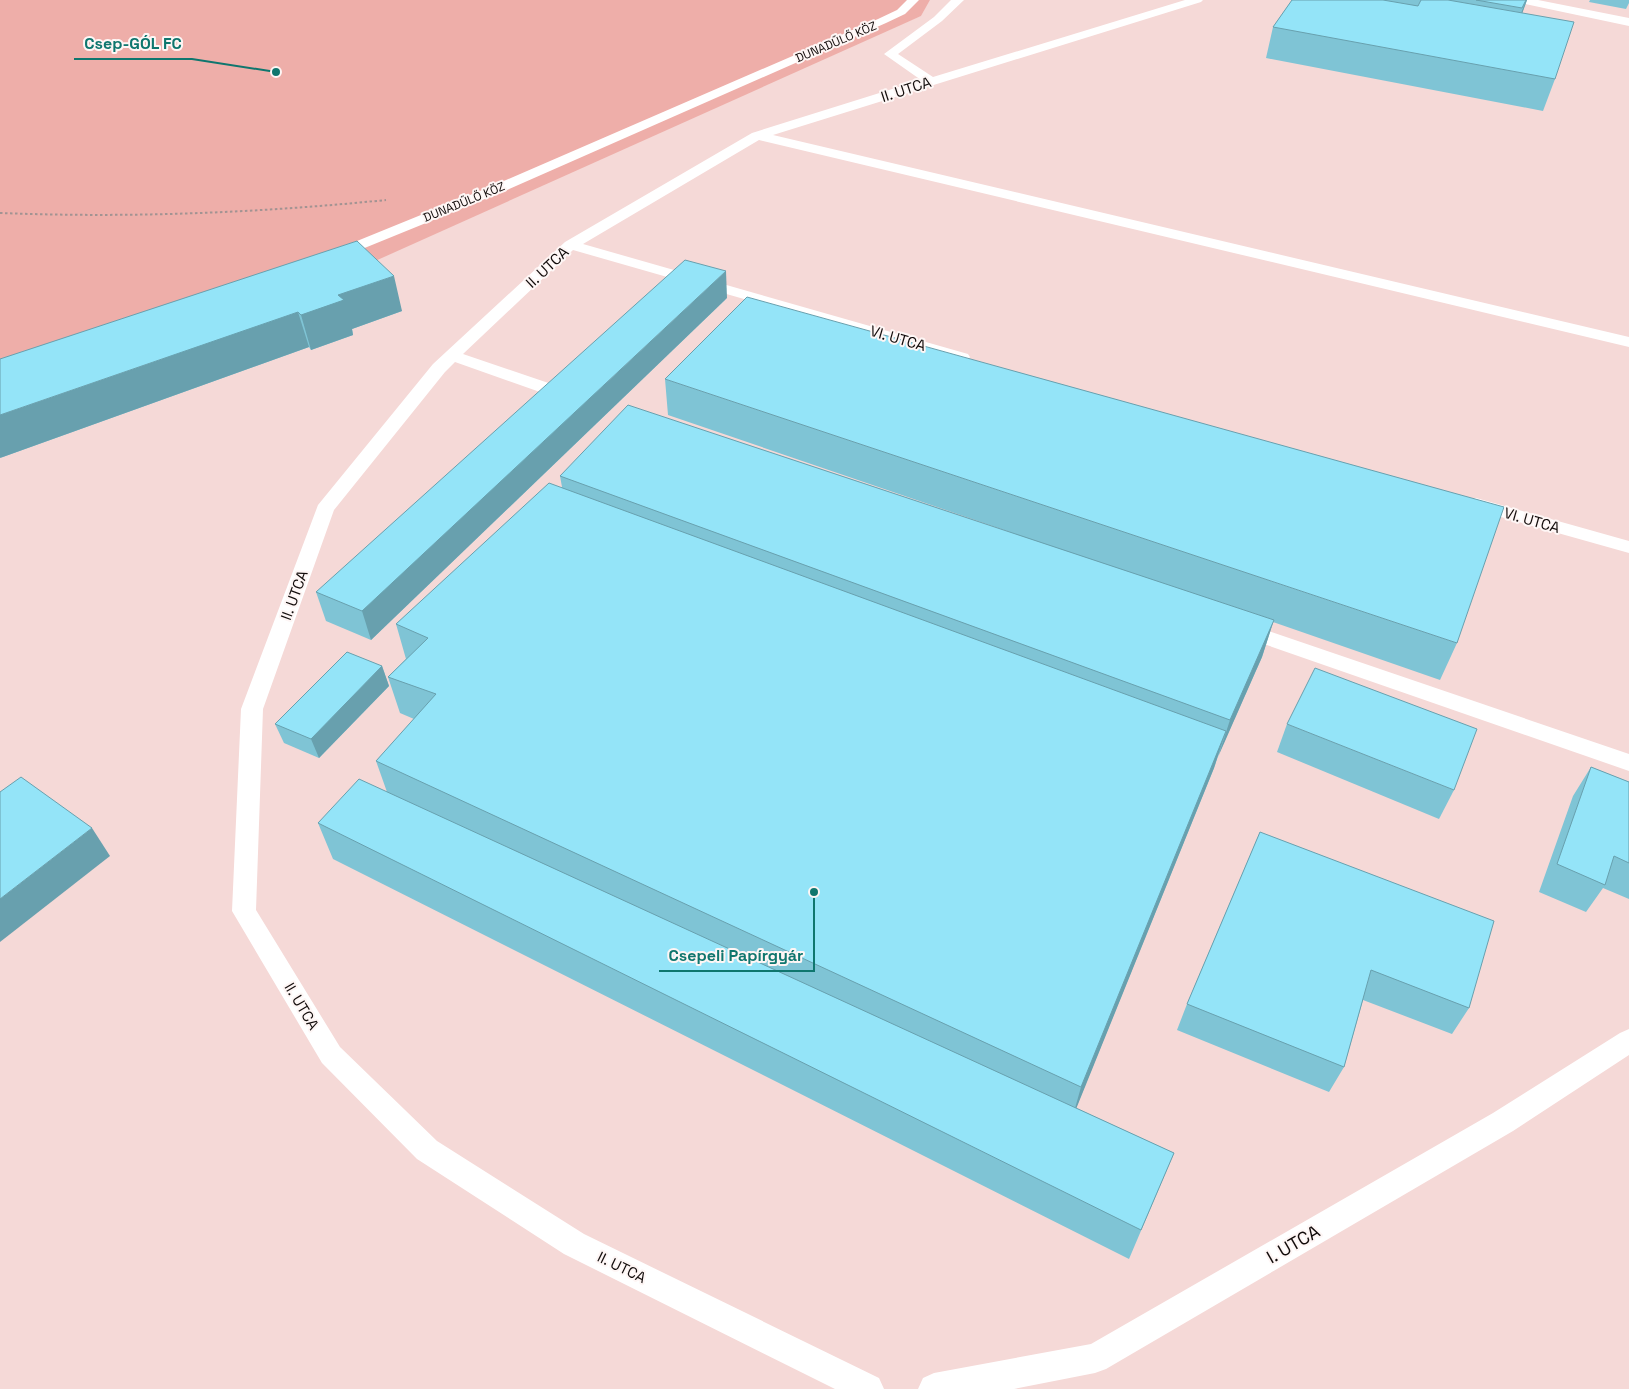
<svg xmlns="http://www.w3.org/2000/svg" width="1629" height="1389" font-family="'Space Grotesk',sans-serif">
	<rect width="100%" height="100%" fill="#f9e6e4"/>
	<!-- built -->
	<polygon fill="#f5d9d7" points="930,0 1629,0 1629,1389 0,1389 0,394 921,16"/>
	<!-- green -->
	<polygon fill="#eeaea9" points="0,0 930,0 921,16 315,288 0,394"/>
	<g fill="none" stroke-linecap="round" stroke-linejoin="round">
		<!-- path -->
		<path stroke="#a29392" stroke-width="2" stroke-dasharray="2.5 2.5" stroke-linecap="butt" d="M0 213C129 218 257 213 386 200"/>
		<!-- lane -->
		<g fill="#fff" fill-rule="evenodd">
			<polygon points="907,0 919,0 905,14 886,23 507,190 340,258 330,258 327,255 330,252 497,184 878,19 897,10"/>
			<polygon points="951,0 964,0 942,21 898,54 933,77 1185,0 1203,0 1201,2 773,135 1629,337 1629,347 759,140 583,244 968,354 970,357 968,360 956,360 573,250 463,354 569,390 572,394 569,398 557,398 455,362 445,372 334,510 263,709 256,910 340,1047 437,1141 584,1234 879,1378 884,1389 835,1389 564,1254 417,1159 322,1063 232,911 241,709 318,505 433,364 565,242 752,133 921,80 884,54 934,17"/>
			<polygon points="1515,0 1538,0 1629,18 1629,26 1521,3"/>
			<polygon points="1476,498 1629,541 1629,553 1469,508 1467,504 1469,500"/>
			<polygon points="1242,622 1629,754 1629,771 1235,634 1232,629 1235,624"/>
			<polygon points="1629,1029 1629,1055 1513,1131 1106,1369 1095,1373 1014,1389 918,1389 923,1378 934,1373 1091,1344 1493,1113 1620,1033"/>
		</g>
	</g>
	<!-- wall -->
	<g fill="#7fc4d5">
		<polygon points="1292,0 1527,0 1522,13 1555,79 1543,111 1266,58 1273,27"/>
		<polygon points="1590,0 1629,0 1629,3 1626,9 1589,2"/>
		<polygon points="357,241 402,311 352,329 353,335 311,350 309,347 0,458"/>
		<polygon points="727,298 371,640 326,621 316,592"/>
		<polygon points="665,379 1457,643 1440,680 1273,622 1262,657 1218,756 1214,768 1076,1108 1174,1153 1129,1259 333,859 318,823 387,792 376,761 414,719 400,713 388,677 406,659 396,624 562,487 560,476 1010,532 668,415"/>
		<polygon points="382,666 389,686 319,758 284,743 275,724"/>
		<polygon points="1287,724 1454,790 1439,819 1277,752"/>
		<polygon points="1591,767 1629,782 1629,899 1603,888 1586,912 1539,892 1573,796"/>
		<polygon points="1260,832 1469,1008 1452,1034 1363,1000 1344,1067 1329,1092 1177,1030 1187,1004"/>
	</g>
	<!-- shaded-wall -->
	<g fill="#68a0ae">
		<polygon points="1526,0 1527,0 1522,14 1514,32"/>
		<polygon points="726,271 727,298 371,640 362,611"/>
		<polygon points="394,276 402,311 352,329 353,335 311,350 301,315 338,295"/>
		<polygon points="298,312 309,347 0,458 0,415"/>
		<polygon points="1274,620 1262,657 1218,757 1230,720"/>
		<polygon points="382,666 389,686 319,758 311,739"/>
		<polygon points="1226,731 1214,768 1072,1119 1081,1087"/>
		<polygon points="92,828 110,856 0,942 0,899"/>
	</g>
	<!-- building -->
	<g fill="#94e4f8" stroke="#68a0ae">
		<polygon points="1292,0 1383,0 1418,6 1421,0 1448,0 1574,22 1555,79 1273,27"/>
		<polygon points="1476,0 1526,0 1522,8"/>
		<polygon points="357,241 394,276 338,295 344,300 301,315 298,312 0,415 0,359"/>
		<polygon points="685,260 726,271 362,611 316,592"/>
		<polygon points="747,297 1504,507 1457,643 665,379"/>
		<polygon points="628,405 1274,620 1230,720 560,476"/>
		<polygon points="549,483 1226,731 1081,1087 376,761 436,694 388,677 428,638 396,624"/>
		<polygon points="347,652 382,666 311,739 275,724"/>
		<polygon points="1315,668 1477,729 1454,790 1287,724"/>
		<polygon points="1591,767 1629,782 1629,863 1614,856 1605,885 1557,864"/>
		<polygon points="21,777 92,828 0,899 0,792"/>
		<polygon points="359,779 1174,1153 1141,1230 318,823"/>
		<polygon points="1260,832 1494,921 1469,1008 1371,970 1344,1067 1187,1004"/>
	</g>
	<g text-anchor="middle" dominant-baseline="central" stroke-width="4" stroke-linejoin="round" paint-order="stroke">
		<!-- far-street labels -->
		<g font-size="12" fill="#110b0a" stroke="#fef6f5">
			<text transform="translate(836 42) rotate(-23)">DUNADŰLŐ KÖZ</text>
			<text transform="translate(464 202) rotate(-22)">DUNADŰLŐ KÖZ</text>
		</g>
		<!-- street labels -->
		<g font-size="15" fill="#110b0a" stroke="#fef6f5">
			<text transform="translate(906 89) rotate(-18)">II. UTCA</text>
			<text transform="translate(547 267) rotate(-43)">II. UTCA</text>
			<text transform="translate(898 338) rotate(16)">VI. UTCA</text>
			<text transform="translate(1532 520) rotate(16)">VI. UTCA</text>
			<text transform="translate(294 595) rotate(-70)">II. UTCA</text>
			<text transform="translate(302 1006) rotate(59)">II. UTCA</text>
			<text transform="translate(622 1267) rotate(26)">II. UTCA</text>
		</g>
		<!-- near-street labels -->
		<g font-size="18" fill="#110b0a" stroke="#fef6f5">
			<text transform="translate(1293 1244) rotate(-30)">I. UTCA</text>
		</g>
	</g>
	<!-- callouts -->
	<path fill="none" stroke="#0f766e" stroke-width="2" d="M276 72L192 59H74M814 892L814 971H659"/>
	<g fill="#0f766e" stroke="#fef6f5" stroke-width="2">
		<circle cx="276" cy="72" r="5"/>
		<circle cx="814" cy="892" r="5"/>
	</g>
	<g font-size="16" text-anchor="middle" font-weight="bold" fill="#0f766e" stroke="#fef6f5" stroke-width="4" stroke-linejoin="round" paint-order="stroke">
		<text x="133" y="49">Csep-GÓL FC</text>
		<text x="736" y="961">Csepeli Papírgyár</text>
	</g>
</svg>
